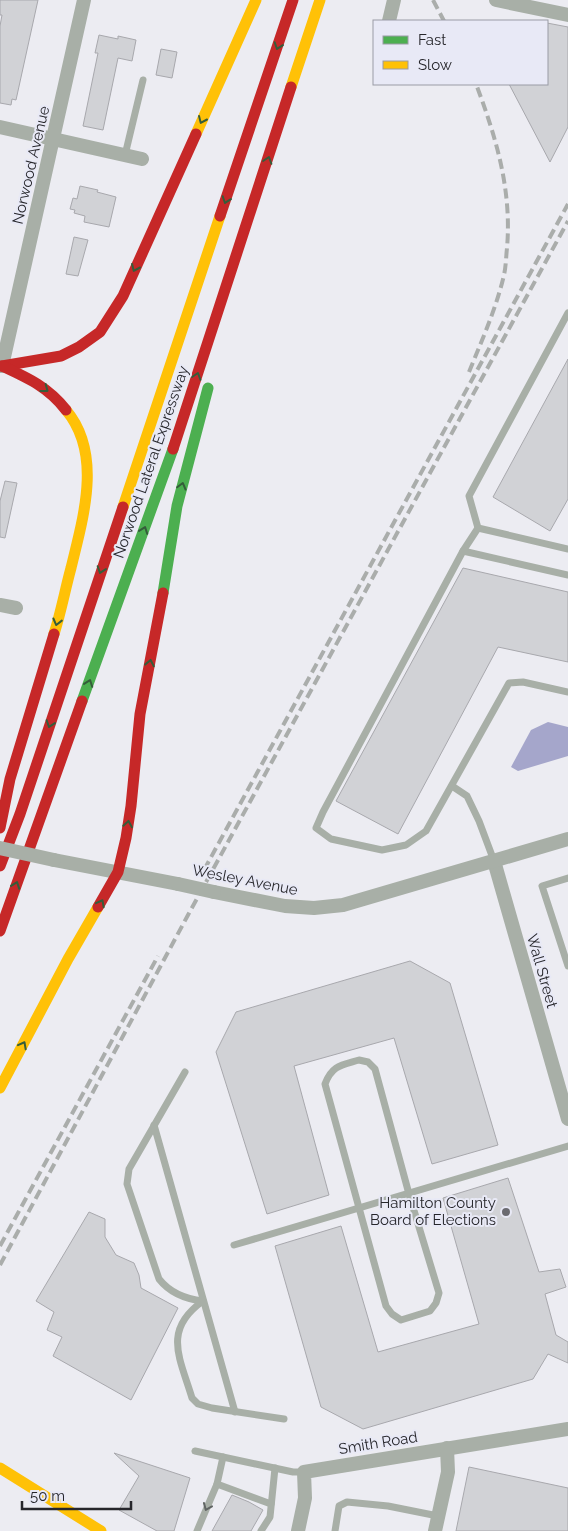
<svg xmlns="http://www.w3.org/2000/svg" width="568" height="1531" font-family="Raleway,sans-serif">
	<rect width="100%" height="100%" fill="#ececf2"/>
	<!-- water -->
	<polygon fill="#a5a6cb" points="548,722 568,727 568,756 518,771 511,767 531,730"/>
	<!-- building -->
	<g fill="#d1d2d6" stroke="#a8a8ad">
		<polygon points="0,0 38,0 16,100 12,99 11,105 0,103 0,26 2,15 0,15"/>
		<polygon points="547,23 568,27 568,127 550,162 509,84 547,84"/>
		<polygon points="99,35 118,39 118,36 136,40 132,61 118,58 103,130 83,126 98,53 95,53"/>
		<polygon points="161,49 177,52 172,78 156,75"/>
		<polygon points="80,186 98,190 97,192 116,197 109,227 84,222 85,216 74,213 75,210 70,209 73,198 77,199"/>
		<polygon points="74,237 88,240 78,276 66,274"/>
		<polygon points="568,359 568,499 550,531 493,497"/>
		<polygon points="5,481 17,483 5,538 0,537 0,501"/>
		<polygon points="463,568 568,592 568,662 498,647 398,834 336,801"/>
		<polygon points="410,961 450,983 498,1145 432,1164 394,1038 294,1066 329,1195 267,1214 216,1052 236,1012"/>
		<polygon points="508,1178 539,1272 560,1269 566,1287 545,1294 556,1335 568,1342 568,1363 548,1354 533,1379 363,1429 321,1407 275,1246 341,1226 378,1352 479,1324 443,1198"/>
		<polygon points="89,1212 105,1219 105,1237 116,1255 134,1263 139,1275 141,1288 178,1308 131,1400 53,1356 62,1337 47,1330 54,1312 36,1301"/>
		<polygon points="114,1453 190,1478 174,1531 157,1531 119,1510 139,1476"/>
		<polygon points="469,1467 568,1488 568,1531 456,1531"/>
		<polygon points="232,1495 249,1502 263,1510 251,1531 212,1531"/>
	</g>
	<g fill="none" stroke-linecap="round" stroke-linejoin="round">
		<!-- lane -->
		<g stroke="#a8afa7" stroke-width="7">
			<polyline points="125,155 143,80"/>
			<polyline points="568,313 469,496 478,528 568,549"/>
			<polyline points="478,528 463,551 323,812 316,828 331,839 382,850 406,845 426,831 509,683 523,682 568,692"/>
			<polyline points="463,551 568,575"/>
			<polyline points="452,786 467,796 479,821 494,861"/>
			<polyline points="568,878 542,886 568,966"/>
			<path d="M359 1060 368 1062 375 1069 409 1194 439 1293 436 1303 430 1311 401 1320 392 1314 386 1306 325 1084C332 1065 342 1065 359 1060Z"/>
			<path d="M185 1072 129 1169 127 1184 159 1279C170 1293 185 1299 203 1301 162 1330 180 1358 192 1398L198 1404 212 1408 284 1419"/>
			<polyline points="154,1125 235,1412"/>
			<polyline points="234,1245 568,1146"/>
			<polyline points="195,1451 293,1472 304,1472"/>
			<polyline points="223,1457 217,1484 271,1504"/>
			<polyline points="197,1531 217,1484"/>
			<polyline points="261,1531 270,1517 275,1468"/>
			<polyline points="335,1531 339,1506 347,1502 388,1506 438,1516"/>
		</g>
		<!-- street -->
		<g stroke="#a8afa7" stroke-width="14">
			<polyline points="496,0 568,15"/>
			<polyline points="389,21 394,0"/>
			<polyline points="0,127 142,159"/>
			<polyline points="0,366 2,366 84,0"/>
			<polyline points="0,605 16,608"/>
			<polyline points="54,860 178,884"/>
			<polyline points="494,861 568,1119"/>
			<polyline points="214,892 285,906 314,908 343,905 568,839"/>
			<polyline points="298,1531 305,1498 304,1472 568,1429"/>
			<polyline points="435,1531 448,1472 447,1448"/>
		</g>
		<!-- fast -->
		<g stroke="#4caf50" stroke-width="11">
			<polyline points="163,593 177,506 208,388"/>
			<polyline points="82,701 173,449"/>
		</g>
		<!-- slow -->
		<g stroke="#ffc107" stroke-width="11">
			<polyline points="291,87 320,0"/>
			<polyline points="196,134 256,0"/>
			<polyline points="123,507 220,216"/>
			<path d="M54 634C61 612 65 590 71 568 83 518 103 454 66 410"/>
			<polyline points="0,1088 68,959 98,907"/>
			<polyline points="0,1468 101,1531"/>
		</g>
		<!-- jam -->
		<g stroke="#c62828" stroke-width="11">
			<polyline points="220,216 293,0"/>
			<polyline points="2,366 61,356 79,347 100,332 123,296 196,134"/>
			<path d="M2 366C28 378 48 387 66 410"/>
			<polyline points="173,449 291,87"/>
			<polyline points="0,828 10,779 54,634"/>
			<polyline points="0,866 20,814 123,507"/>
			<polyline points="98,907 118,872 126,838 131,806 140,714 163,593"/>
			<polyline points="0,931 82,701"/>
		</g>
		<!-- rail -->
		<g stroke="#aaadab" stroke-width="4" stroke-dasharray="10 5" stroke-linecap="butt">
			<polyline points="433,0 444,21"/>
			<path d="M469 372C482 340 496 309 504 275 506 266 506 257 507 248 512 190 496 137 476 84"/>
			<polyline points="204,870 568,204"/>
			<polyline points="0,1246 158,956"/>
			<polyline points="0,1265 188,915 568,221"/>
		</g>
		<!-- street-bridge -->
		<g stroke="#a8afa7" stroke-width="14">
			<polyline points="0,848 54,860"/>
			<polyline points="178,884 214,892"/>
		</g>
	</g>
	<!-- one-way arrows -->
	<defs><path id="oneway-chevron" d="M-2-3.5L2.5 0L-2 3.5" fill="none" stroke-width="1.6" stroke-linecap="round" stroke-linejoin="round" transform="scale(1.25)"/></defs>
	<g stroke="#355d3a">
		<use href="#oneway-chevron" transform="translate(278 46) rotate(109)"/>
		<use href="#oneway-chevron" transform="translate(202 120) rotate(114)"/>
		<use href="#oneway-chevron" transform="translate(268 160) rotate(-72)"/>
		<use href="#oneway-chevron" transform="translate(226 200) rotate(109)"/>
		<use href="#oneway-chevron" transform="translate(135 268) rotate(114)"/>
		<use href="#oneway-chevron" transform="translate(197 376) rotate(-72)"/>
		<use href="#oneway-chevron" transform="translate(45 389) rotate(37)"/>
		<use href="#oneway-chevron" transform="translate(182 486) rotate(-75)"/>
		<use href="#oneway-chevron" transform="translate(144 530) rotate(-70)"/>
		<use href="#oneway-chevron" transform="translate(101 570) rotate(109)"/>
		<use href="#oneway-chevron" transform="translate(57 622) rotate(104)"/>
		<use href="#oneway-chevron" transform="translate(150 663) rotate(-79)"/>
		<use href="#oneway-chevron" transform="translate(89 683) rotate(-70)"/>
		<use href="#oneway-chevron" transform="translate(50 724) rotate(109)"/>
		<use href="#oneway-chevron" transform="translate(128 824) rotate(-81)"/>
		<use href="#oneway-chevron" transform="translate(16 885) rotate(-70)"/>
		<use href="#oneway-chevron" transform="translate(101 903) rotate(-62)"/>
		<use href="#oneway-chevron" transform="translate(23 1045) rotate(-62)"/>
	</g>
	<use stroke="#606463" href="#oneway-chevron" transform="translate(207 1507) rotate(113)"/>
	<!-- markers -->
	<circle fill="#6b6b71" stroke="#e8e9f6" stroke-width="2" cx="506" cy="1212" r="5"/>
	<g text-anchor="middle" dominant-baseline="central" stroke-width="4" stroke-linejoin="round" paint-order="stroke">
		<!-- street labels -->
		<g font-size="15" fill="#26262b" stroke="#e8e9f6">
			<text transform="translate(31 165) rotate(-77)">Norwood Avenue</text>
			<text transform="translate(151 462) rotate(-71)">Norwood Lateral Expressway</text>
			<text transform="translate(245 880) rotate(11)">Wesley Avenue</text>
			<text transform="translate(542 971) rotate(74)">Wall Street</text>
			<text transform="translate(378 1443) rotate(-9)">Smith Road</text>
		</g>
		<!-- poi labels -->
		<g font-size="15" fill="#26262b" stroke="#e8e9f6" text-anchor="end">
			<text x="496" y="1203">Hamilton County<tspan x="496" dy="17">Board of Elections</tspan></text>
		</g>
	</g>
	<!-- legend -->
	<rect x="373" y="20" width="175" height="65" fill="#e8e9f6" stroke="#9a9ba5"/>
	<rect x="383" y="36" width="25" height="8" fill="#4caf50" stroke="#9a9ba5"/>
	<text x="418" y="45" font-size="15" fill="#26262b">Fast</text>
	<rect x="383" y="61" width="25" height="8" fill="#ffc107" stroke="#9a9ba5"/>
	<text x="418" y="70" font-size="15" fill="#26262b">Slow</text>
	<!-- scale -->
	<path d="M22 1501v8h109v-8" fill="none" stroke="#26262b" stroke-width="2.5"/>
	<text x="30" y="1501" font-size="15" fill="#26262b" stroke="#e8e9f6" stroke-width="4" paint-order="stroke">50 m</text>
</svg>
